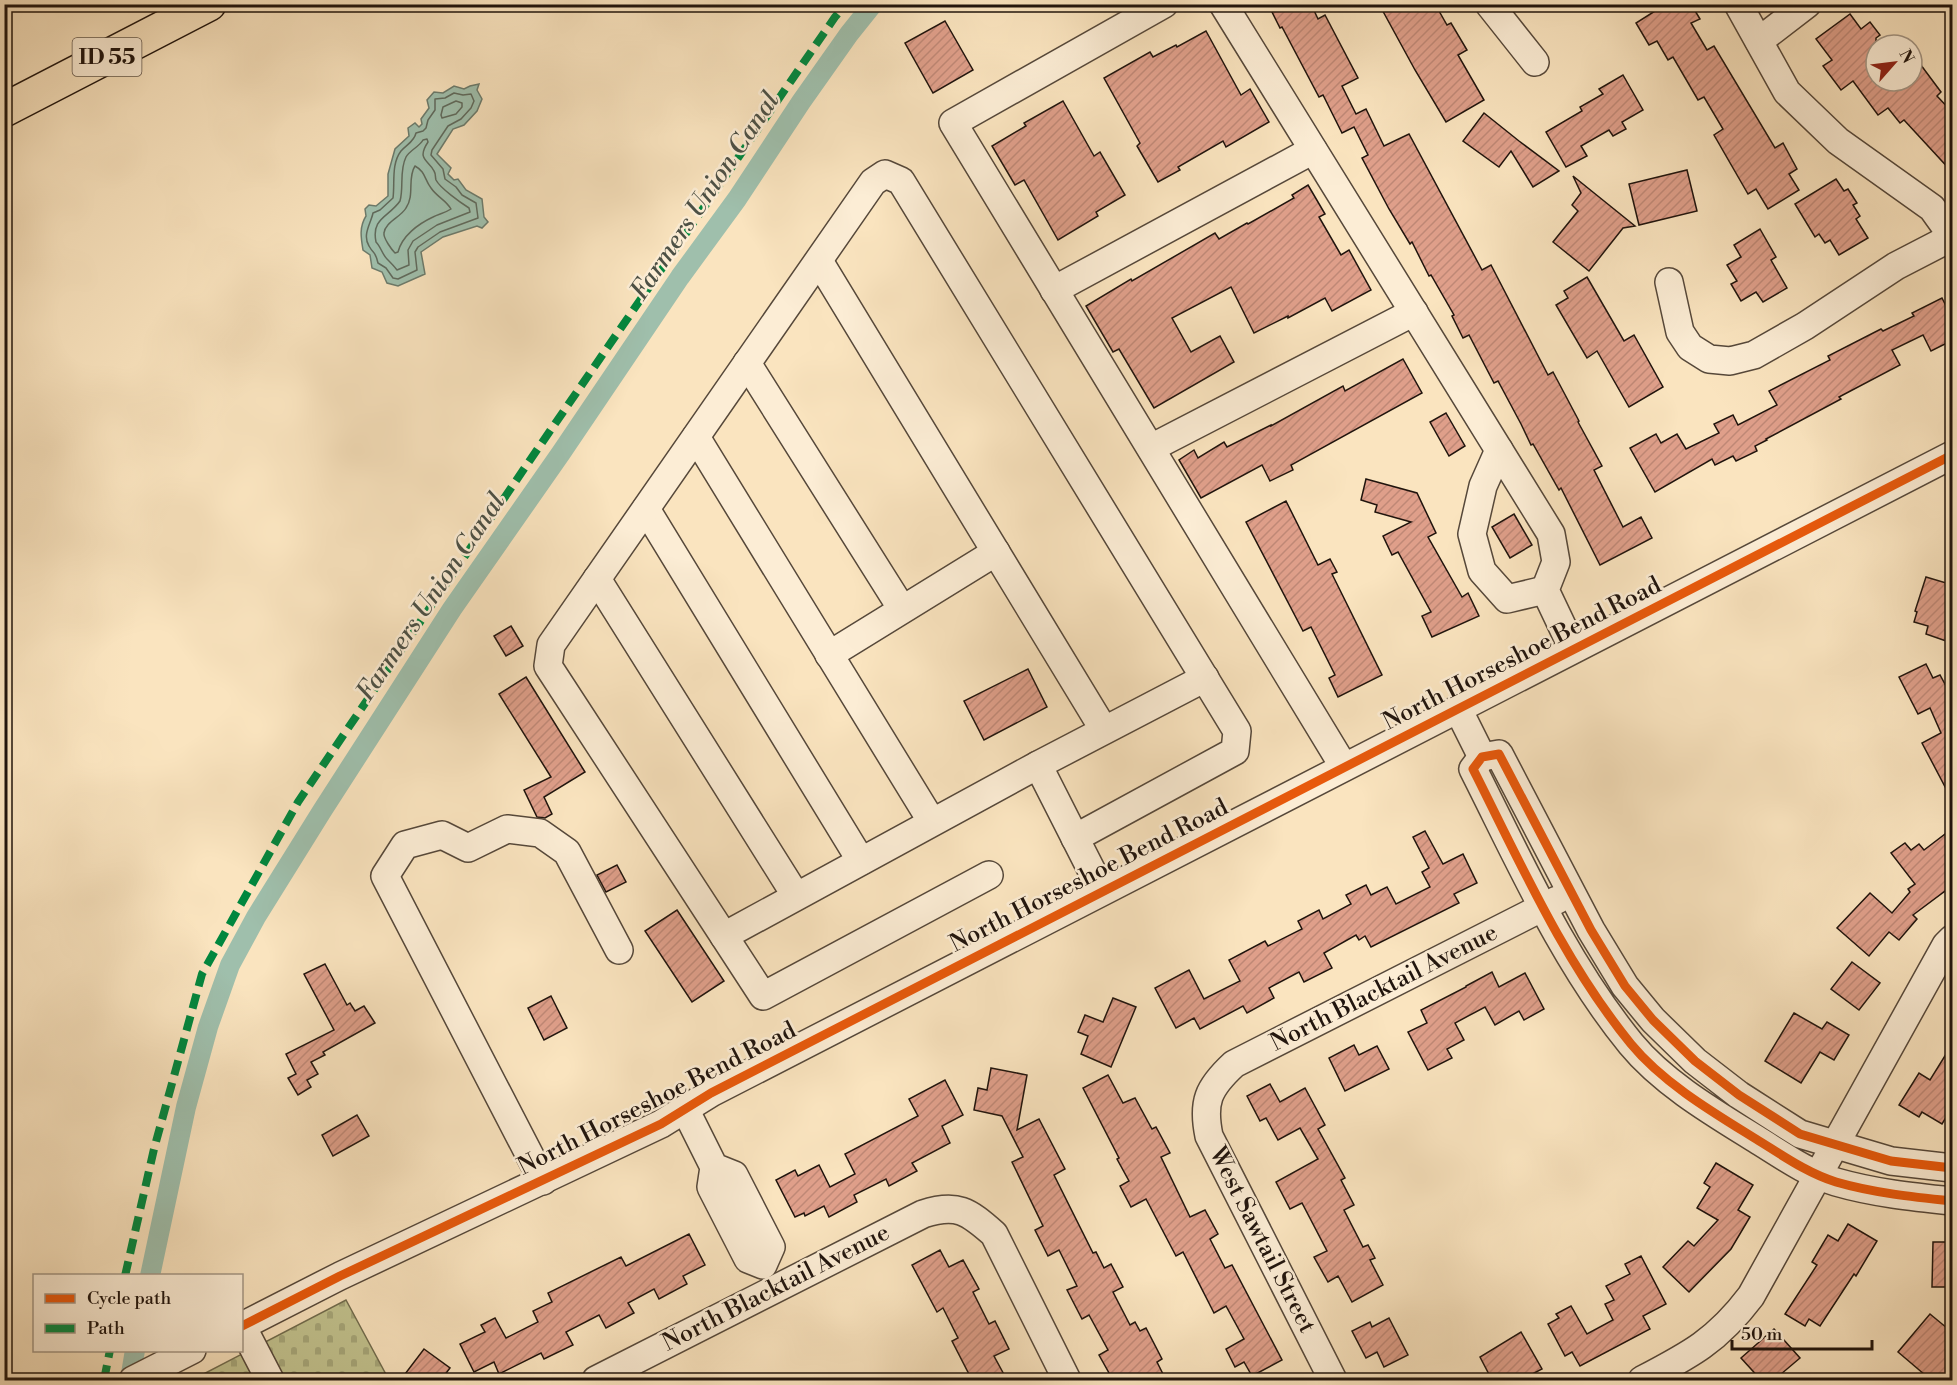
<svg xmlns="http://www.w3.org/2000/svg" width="1957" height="1385" font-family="'Libre Bodoni',serif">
	<defs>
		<pattern id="cemetery-stones" width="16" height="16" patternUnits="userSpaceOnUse" patternTransform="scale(1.5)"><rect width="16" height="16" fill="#c2c38f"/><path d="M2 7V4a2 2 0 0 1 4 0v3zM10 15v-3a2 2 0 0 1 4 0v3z" fill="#a6a77a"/></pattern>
		<pattern id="building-hatch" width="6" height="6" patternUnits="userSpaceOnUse" patternTransform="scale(1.5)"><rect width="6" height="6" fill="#df9f8a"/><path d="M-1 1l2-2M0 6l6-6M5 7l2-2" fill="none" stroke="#bf8876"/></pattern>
	</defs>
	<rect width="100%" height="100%" fill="#fae4bf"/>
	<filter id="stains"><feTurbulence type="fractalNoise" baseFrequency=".00333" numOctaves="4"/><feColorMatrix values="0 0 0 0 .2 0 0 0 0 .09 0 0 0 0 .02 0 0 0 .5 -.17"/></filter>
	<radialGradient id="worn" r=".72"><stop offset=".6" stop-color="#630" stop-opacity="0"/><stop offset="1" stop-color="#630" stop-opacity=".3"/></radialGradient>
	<!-- cemetery -->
	<polygon fill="url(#cemetery-stones)" stroke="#716c4e" stroke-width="1.5" points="346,1300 389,1380 192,1380"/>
	<!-- water -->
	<path fill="#9fbfac" stroke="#6c7b6c" stroke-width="1.5" d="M479 84 477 90 482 99 477 111 464 125 453 129 437 154 451 168 448 174 454 180 458 179 466 190 482 199 484 217 488 222 482 228 477 226 443 237 421 252 425 274 398 286 387 283 382 272 372 268 370 255 363 250C361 238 359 227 366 216L365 209 369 205 376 206 388 196V174L395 149 409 136 408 128 415 123 419 127 422 124 421 119 429 108 427 100 434 92 443 93 454 86 464 89 470 86Z"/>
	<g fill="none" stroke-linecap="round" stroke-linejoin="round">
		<!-- shore -->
		<g stroke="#606a5c" stroke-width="1.5">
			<path d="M454 93 463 95 471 94 474 101 471 108 461 119 448 126 432 150 431 155 443 169 445 179 456 187 462 195 476 203 478 218 440 232 418 247 415 252 417 270 398 279 393 278 386 268 378 263C375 250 374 255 369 246 362 235 371 223 373 213L380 210 393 198C395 183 391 164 401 151 407 144 414 142 416 133L423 131 426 128 428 120 435 110V99L445 98Z"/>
			<polygon points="456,101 462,103 462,107 456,114 442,118 441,115 443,107"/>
			<path d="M427 139 428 142C416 160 429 160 434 171 436 174 435 177 436 180 440 188 461 203 469 208L470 212 437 225 413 241 408 250 409 265 397 270C394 266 391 263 387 259 382 254 381 247 376 242 371 218 389 217 400 201 404 187 399 171 406 157 410 150 419 147 423 140Z"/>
			<path d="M415 166C426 172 424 179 431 188 437 197 446 200 451 209 445 213 439 214 433 217 418 224 402 236 398 252L395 253C392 250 383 238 384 233 385 222 401 217 406 208 415 195 407 178 415 166Z"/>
		</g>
		<!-- canal -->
		<g stroke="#9fbfac" stroke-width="20">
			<polyline points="150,1276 186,1107 208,1027 230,965 256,917 322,811 452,609 561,453 680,277 737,199 801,102 849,34 873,4"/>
			<polyline points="130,1380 135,1350"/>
		</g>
	</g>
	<!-- building -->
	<g fill="url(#building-hatch)" stroke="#20140d" stroke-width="1.5">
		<polygon points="1268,4 1311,4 1318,19 1325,15 1358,78 1342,86 1356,114 1366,109 1384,146 1409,134 1482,270 1491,265 1548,375 1553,372 1579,421 1578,422 1602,466 1594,470 1623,527 1641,517 1652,538 1600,565 1561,488 1559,490 1533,444 1531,445 1521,424 1498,381 1494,383 1469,335 1463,338 1452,316 1454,315 1431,275 1429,276 1412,242 1410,244 1389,209 1362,158 1368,155 1354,127 1342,133 1323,95 1319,97 1282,27 1280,28"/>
		<polygon points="1379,4 1435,4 1447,25 1451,23 1467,50 1458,55 1484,100 1446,122 1415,70"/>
		<polygon points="1666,4 1691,4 1700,19 1691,23 1707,50 1714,46 1775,148 1783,143 1797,169 1789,174 1799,190 1768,209 1756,189 1748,194 1714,135 1723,129 1704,97 1698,100 1673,57 1668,60 1657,41 1649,45 1636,23"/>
		<polygon points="1850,14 1861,29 1870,22 1880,35 1876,38 1876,81 1912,81 1912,53 1941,92 1937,96 1953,113 1953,173 1904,120 1900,123 1888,108 1878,115 1853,81 1841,90 1823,66 1832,60 1816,39"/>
		<polygon points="945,21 973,70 933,93 905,43"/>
		<polygon points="1206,31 1241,95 1250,89 1269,122 1226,147 1223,141 1178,167 1180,170 1158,182 1137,146 1140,143 1104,78 1150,52 1153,57 1176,45 1177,47"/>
		<polygon points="1623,75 1643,110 1622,122 1626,129 1613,136 1609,130 1581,146 1587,156 1566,167 1546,132 1582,111 1580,107 1603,94 1599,89"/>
		<polygon points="1063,101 1094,156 1100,152 1125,195 1096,212 1098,216 1058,240 1024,180 1015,185 992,146 1026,126 1024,123"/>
		<polygon points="1484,113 1519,141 1559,171 1533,187 1511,151 1499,167 1463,141"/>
		<polygon points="1687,170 1697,211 1639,225 1629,184"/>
		<polygon points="1573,176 1635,226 1623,228 1589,271 1553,242 1578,211 1572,205 1581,193"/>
		<polygon points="1836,179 1844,191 1848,189 1857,203 1853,205 1860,216 1856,219 1868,238 1839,255 1830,240 1825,243 1819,234 1815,237 1795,204"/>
		<polygon points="1308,185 1325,214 1319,217 1341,255 1349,250 1371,290 1332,311 1325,298 1288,318 1288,316 1254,333 1231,287 1172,318 1191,352 1220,336 1234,362 1154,408 1119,349 1113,352 1086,306 1131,279 1132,281 1215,233 1219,239 1247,223 1248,224 1294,198 1292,195"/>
		<polygon points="1760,229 1776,257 1771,260 1787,288 1763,302 1756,292 1741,301 1731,284 1737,281 1727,265 1741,257 1734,245"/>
		<polygon points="1587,277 1624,341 1634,335 1663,387 1629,407 1597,351 1587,358 1556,305 1568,298 1564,291"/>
		<polygon points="1942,298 1953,320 1953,340 1931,351 1923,335 1892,350 1900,365 1839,397 1841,399 1766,439 1767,440 1755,446 1757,451 1736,461 1733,456 1715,465 1712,459 1655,492 1630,448 1656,434 1661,443 1677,434 1686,449 1719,433 1714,424 1733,415 1738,425 1777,405 1769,391 1830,360 1828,356 1881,329 1883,331 1914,316 1912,313"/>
		<polygon points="1403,359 1422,393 1291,465 1293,470 1270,481 1262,465 1201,498 1179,460 1194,450 1198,458 1224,442 1227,447 1271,425 1271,426 1343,386 1345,391"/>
		<polygon points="1446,413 1465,446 1449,456 1430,422"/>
		<polygon points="1366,479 1417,493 1436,533 1428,537 1462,597 1468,593 1479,616 1432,637 1422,616 1431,612 1398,552 1392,555 1383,536 1411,522 1375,512 1377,505 1361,500"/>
		<polygon points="1286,501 1318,565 1330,559 1337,572 1332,574 1382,675 1338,697 1329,678 1335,675 1311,627 1303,631 1246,522"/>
		<polygon points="1514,514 1532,545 1510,558 1492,527"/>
		<polygon points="1926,577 1953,585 1953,630 1949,642 1926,634 1928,626 1914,622 1917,612 1915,611"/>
		<polygon points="511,626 523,646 506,656 494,636"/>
		<polygon points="1926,664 1933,678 1940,675 1953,699 1953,802 1922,743 1941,733 1930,708 1918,714 1899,677"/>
		<polygon points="1028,669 1047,707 984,740 964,701"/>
		<polygon points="526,677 585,772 544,797 552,814 545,818 537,817 524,790 551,777 499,694"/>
		<polygon points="1953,828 1953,885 1913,915 1917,919 1899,940 1889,932 1869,956 1837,928 1870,893 1892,913 1910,892 1908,889 1915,884 1891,853 1905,843 1911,850 1919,844 1924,850"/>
		<polygon points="1425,831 1443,864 1463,854 1477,883 1454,894 1459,903 1371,947 1365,936 1359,940 1356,935 1324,953 1332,968 1304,982 1299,972 1269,988 1274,998 1247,1013 1243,1006 1200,1029 1194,1018 1176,1028 1155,988 1189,970 1204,999 1240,981 1229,960 1265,941 1268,946 1302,929 1298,921 1319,910 1323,919 1351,904 1346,895 1366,885 1371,895 1387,887 1396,904 1430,887 1422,872 1429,868 1413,837"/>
		<polygon points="617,865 626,882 606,892 597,875"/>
		<polygon points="677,910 724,981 692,1002 645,931"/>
		<polygon points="1852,962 1880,983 1859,1010 1831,989"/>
		<polygon points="325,964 347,1005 350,1003 355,1011 364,1006 375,1023 323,1052 325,1055 311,1062 318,1074 307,1080 311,1087 298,1095 288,1078 296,1074 286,1054 334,1030 304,974"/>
		<polygon points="1492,972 1499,987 1525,973 1544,1009 1524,1020 1519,1011 1495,1025 1485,1007 1455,1023 1464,1040 1447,1049 1452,1058 1428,1070 1408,1032 1427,1023 1421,1010 1466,987 1466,986"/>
		<polygon points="551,996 567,1028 544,1040 528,1008"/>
		<polygon points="1113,998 1136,1007 1111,1067 1081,1054 1088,1036 1078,1032 1085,1015 1103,1022"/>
		<polygon points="1794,1013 1822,1029 1827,1022 1849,1035 1834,1060 1820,1052 1801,1083 1765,1061"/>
		<polygon points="1953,1043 1953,1106 1942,1124 1922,1112 1919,1117 1899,1105 1919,1073 1930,1080"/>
		<polygon points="1354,1045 1359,1055 1377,1046 1389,1069 1345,1091 1329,1058"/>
		<polygon points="991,1068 1027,1075 1017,1130 1039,1119 1065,1169 1054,1175 1093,1253 1096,1252 1104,1268 1111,1264 1123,1287 1113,1292 1130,1325 1135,1322 1140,1331 1146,1328 1162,1359 1157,1362 1166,1380 1113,1380 1099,1355 1108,1350 1089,1315 1082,1319 1067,1290 1077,1286 1059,1250 1048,1256 1035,1230 1043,1226 1012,1162 1023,1157 1002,1116 974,1110 978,1088 987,1090"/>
		<polygon points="1108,1075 1123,1103 1135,1098 1152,1129 1156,1127 1170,1153 1161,1157 1190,1217 1205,1210 1218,1234 1210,1239 1225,1268 1232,1265 1282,1360 1252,1376 1244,1362 1235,1367 1226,1349 1244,1339 1226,1306 1214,1313 1183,1252 1176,1256 1146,1199 1131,1207 1120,1186 1129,1181 1117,1159 1119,1158 1083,1088"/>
		<polygon points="945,1080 963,1115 942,1126 950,1143 912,1163 917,1171 889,1186 886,1179 854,1195 857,1202 829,1217 824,1206 805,1216 804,1213 795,1217 776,1180 795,1170 798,1176 819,1165 830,1187 855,1174 845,1154 918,1116 909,1099"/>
		<polygon points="1270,1084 1280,1102 1305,1088 1325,1125 1318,1129 1345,1178 1341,1180 1354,1205 1344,1210 1363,1247 1368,1245 1375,1258 1370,1260 1383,1285 1352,1302 1338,1276 1328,1282 1314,1257 1327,1251 1302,1203 1290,1209 1276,1182 1318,1159 1300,1128 1278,1140 1266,1118 1260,1121 1247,1096"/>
		<polygon points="357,1115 369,1136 333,1156 322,1135"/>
		<polygon points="1716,1163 1753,1185 1738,1210 1750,1217 1731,1249 1689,1292 1663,1267 1688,1241 1694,1246 1718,1220 1697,1208 1710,1187 1704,1183"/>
		<polygon points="1848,1224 1877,1241 1856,1276 1854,1274 1820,1326 1809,1319 1805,1326 1785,1314 1817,1265 1812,1262 1828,1235 1838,1241"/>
		<polygon points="689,1234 705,1265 683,1276 687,1284 659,1299 654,1289 628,1303 634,1313 606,1328 599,1315 566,1332 573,1345 544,1359 541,1353 499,1374 494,1362 474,1372 460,1344 485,1332 481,1325 495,1318 506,1338 538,1322 533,1311 552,1302 548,1293 621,1257 626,1266"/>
		<polygon points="1933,1242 1953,1242 1953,1287 1932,1287"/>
		<polygon points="940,1250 949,1267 963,1260 979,1289 973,1292 989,1324 995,1321 1009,1349 994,1356 1007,1380 972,1380 952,1341 958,1338 943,1308 937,1312 912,1265"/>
		<polygon points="1641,1256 1666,1304 1643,1316 1650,1329 1580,1366 1572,1352 1565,1356 1548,1324 1559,1318 1556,1314 1571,1306 1587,1334 1613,1320 1605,1304 1614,1300 1606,1286 1630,1274 1625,1264"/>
		<polygon points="1930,1314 1953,1333 1953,1347 1946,1355 1953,1361 1953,1367 1941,1380 1931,1380 1898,1352"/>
		<polygon points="1389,1318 1408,1355 1384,1367 1377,1352 1366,1358 1352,1331 1370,1322 1372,1327"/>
		<polygon points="1774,1329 1800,1358 1774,1380 1761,1380 1741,1358"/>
		<polygon points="1521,1332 1542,1369 1521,1380 1492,1380 1480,1357"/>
		<polygon points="424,1349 450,1368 441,1380 414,1380 405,1374"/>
	</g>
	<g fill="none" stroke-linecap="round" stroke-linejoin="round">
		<!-- minor casing -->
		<g stroke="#56483a" stroke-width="30">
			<g id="minor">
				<polyline points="1164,4 953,123 1344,767"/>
				<polyline points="1223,4 1551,534 1556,562 1545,590 1573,649"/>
				<polyline points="1489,4 1535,62"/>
				<polyline points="1738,4 1787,92 1838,141 1932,208 1952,236"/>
				<polyline points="1759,41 1807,4"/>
				<polyline points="819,261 1104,730"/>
				<polyline points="1669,282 1680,332 1690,347 1709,359 1730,361 1754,355 1805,326 1896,266 1952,237"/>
				<polyline points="1054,290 1313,150"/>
				<polyline points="747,363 902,609"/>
				<polyline points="696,437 932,822"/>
				<polyline points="1151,448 1414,312"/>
				<polyline points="1499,450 1483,486 1472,534 1482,571 1507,599 1545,590"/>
				<polyline points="646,509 861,861"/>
				<polyline points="597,579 796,896"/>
				<polyline points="829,655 996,552"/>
				<polyline points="1458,709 1482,757"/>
				<polyline points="989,875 763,996 548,666 551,645 873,182 885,174 901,181 1237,731 1235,751 1075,838"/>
				<polyline points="1102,891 1038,765 1205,678"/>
				<polyline points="724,936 1038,765"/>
				<polyline points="685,1109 714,1167 711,1187 748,1259 763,1265 771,1247 734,1175 714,1167"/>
				<path d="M1952 1168 1891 1161 1800 1134 1739 1095 1695 1061 1653 1020 1625 986 1591 930 1499 754 1482 757 1473 769C1520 862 1564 962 1631 1044 1663 1083 1714 1113 1756 1139 1782 1155 1807 1173 1836 1182 1874 1193 1913 1197 1952 1201"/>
				<polyline points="543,1181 385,876 405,845 442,835 468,848 507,829 540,833 567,852 619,950"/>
				<polyline points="242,1326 340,1276 661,1124 711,1093 1952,455"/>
				<polyline points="242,1326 270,1380"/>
				<polyline points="133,1380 192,1350"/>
				<path d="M596 1380 923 1214C957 1203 968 1211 994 1234L1067 1380"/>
				<path d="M1333 1380 1209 1136C1202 1102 1208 1088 1234 1064L1557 900"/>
				<path d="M1642 1380C1690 1355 1717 1341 1751 1296L1946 945 1952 939"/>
			</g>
		</g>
		<!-- highway casing -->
		<g stroke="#20140d" stroke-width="36">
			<polyline id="highway" points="4,110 209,4"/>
		</g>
		<!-- minor -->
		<use href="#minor" stroke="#fcedd5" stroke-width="27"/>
		<!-- highway -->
		<use href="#highway" stroke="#fae4bf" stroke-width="33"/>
		<!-- quiet -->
		<g stroke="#00873e" stroke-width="8" stroke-dasharray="15 8" stroke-linecap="butt">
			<polyline points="125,1276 154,1149 202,974 298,802 528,463 835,17 846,4"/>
			<polyline points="104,1380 110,1350"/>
		</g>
		<!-- cycleway casing -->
		<g stroke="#fcedd5" stroke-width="13">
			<g id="cycleway">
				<path d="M1952 1168 1891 1161 1800 1134 1739 1095 1695 1061 1653 1020 1625 986 1591 930 1499 754 1482 757 1473 769C1520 862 1564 962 1631 1044 1663 1083 1714 1113 1756 1139 1782 1155 1807 1173 1836 1182 1874 1193 1913 1197 1952 1201"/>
				<polyline points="242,1326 340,1276 661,1124 711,1093 1952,455"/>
			</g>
		</g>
		<!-- cycleway -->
		<use href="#cycleway" stroke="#e8590c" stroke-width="9"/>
	</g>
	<g text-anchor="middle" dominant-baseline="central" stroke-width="5" stroke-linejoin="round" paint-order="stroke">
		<!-- shield labels -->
		<rect fill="#fcedd5" stroke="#625549" stroke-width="1.5" x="72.5" y="38" width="69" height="38" rx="4.5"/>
		<g font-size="22" font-weight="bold" fill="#20140d">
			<text x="107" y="57">ID 55</text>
		</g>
		<!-- street labels -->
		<g font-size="24" fill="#20140d" stroke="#fcedd5">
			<text transform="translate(1522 654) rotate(-27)">North Horseshoe Bend Road</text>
			<text transform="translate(1089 876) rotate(-27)">North Horseshoe Bend Road</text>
			<text transform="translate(1384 988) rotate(-27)">North Blacktail Avenue</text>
			<text transform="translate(657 1099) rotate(-27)">North Horseshoe Bend Road</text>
			<text transform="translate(1262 1240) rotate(63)">West Sawtail Street</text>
			<text transform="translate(776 1288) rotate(-27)">North Blacktail Avenue</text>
		</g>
		<!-- water labels -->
		<g font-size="26" font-style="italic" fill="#4c5045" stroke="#fcedd5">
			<text transform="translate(705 196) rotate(-56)">Farmers Union Canal</text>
			<text transform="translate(431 597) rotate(-56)">Farmers Union Canal</text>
		</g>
	</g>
	<!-- margin -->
	<rect width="1957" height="1385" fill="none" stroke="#fae4bf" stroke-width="24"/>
	<rect x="6" y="6" width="1945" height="1373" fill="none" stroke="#20140d" stroke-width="3"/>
	<rect x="12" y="12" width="1933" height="1361" fill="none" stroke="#20140d" stroke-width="1.5"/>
	<!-- legend -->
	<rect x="33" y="1274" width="210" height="78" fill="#fcedd5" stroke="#a49685" stroke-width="1.5"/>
	<rect x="45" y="1294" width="30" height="9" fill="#e8590c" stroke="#a49685" stroke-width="1.5"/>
	<text x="87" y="1304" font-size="18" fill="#20140d">Cycle path</text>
	<rect x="45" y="1324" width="30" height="9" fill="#00873e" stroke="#a49685" stroke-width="1.5"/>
	<text x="87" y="1334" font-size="18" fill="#20140d">Path</text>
	<!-- north arrow -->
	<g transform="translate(1894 63) rotate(62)"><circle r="28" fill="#fcedd5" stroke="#a49685" stroke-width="1.5"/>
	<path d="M0-4.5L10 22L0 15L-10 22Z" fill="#8f2418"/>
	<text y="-9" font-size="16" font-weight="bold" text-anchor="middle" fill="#20140d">N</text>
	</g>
	<!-- scale -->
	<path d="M1732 1340v9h140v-9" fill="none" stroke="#20140d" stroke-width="3"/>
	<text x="1741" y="1340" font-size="18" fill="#20140d" stroke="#fcedd5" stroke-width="4.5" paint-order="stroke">50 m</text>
	<rect width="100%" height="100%" filter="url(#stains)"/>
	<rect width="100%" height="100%" fill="url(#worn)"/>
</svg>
